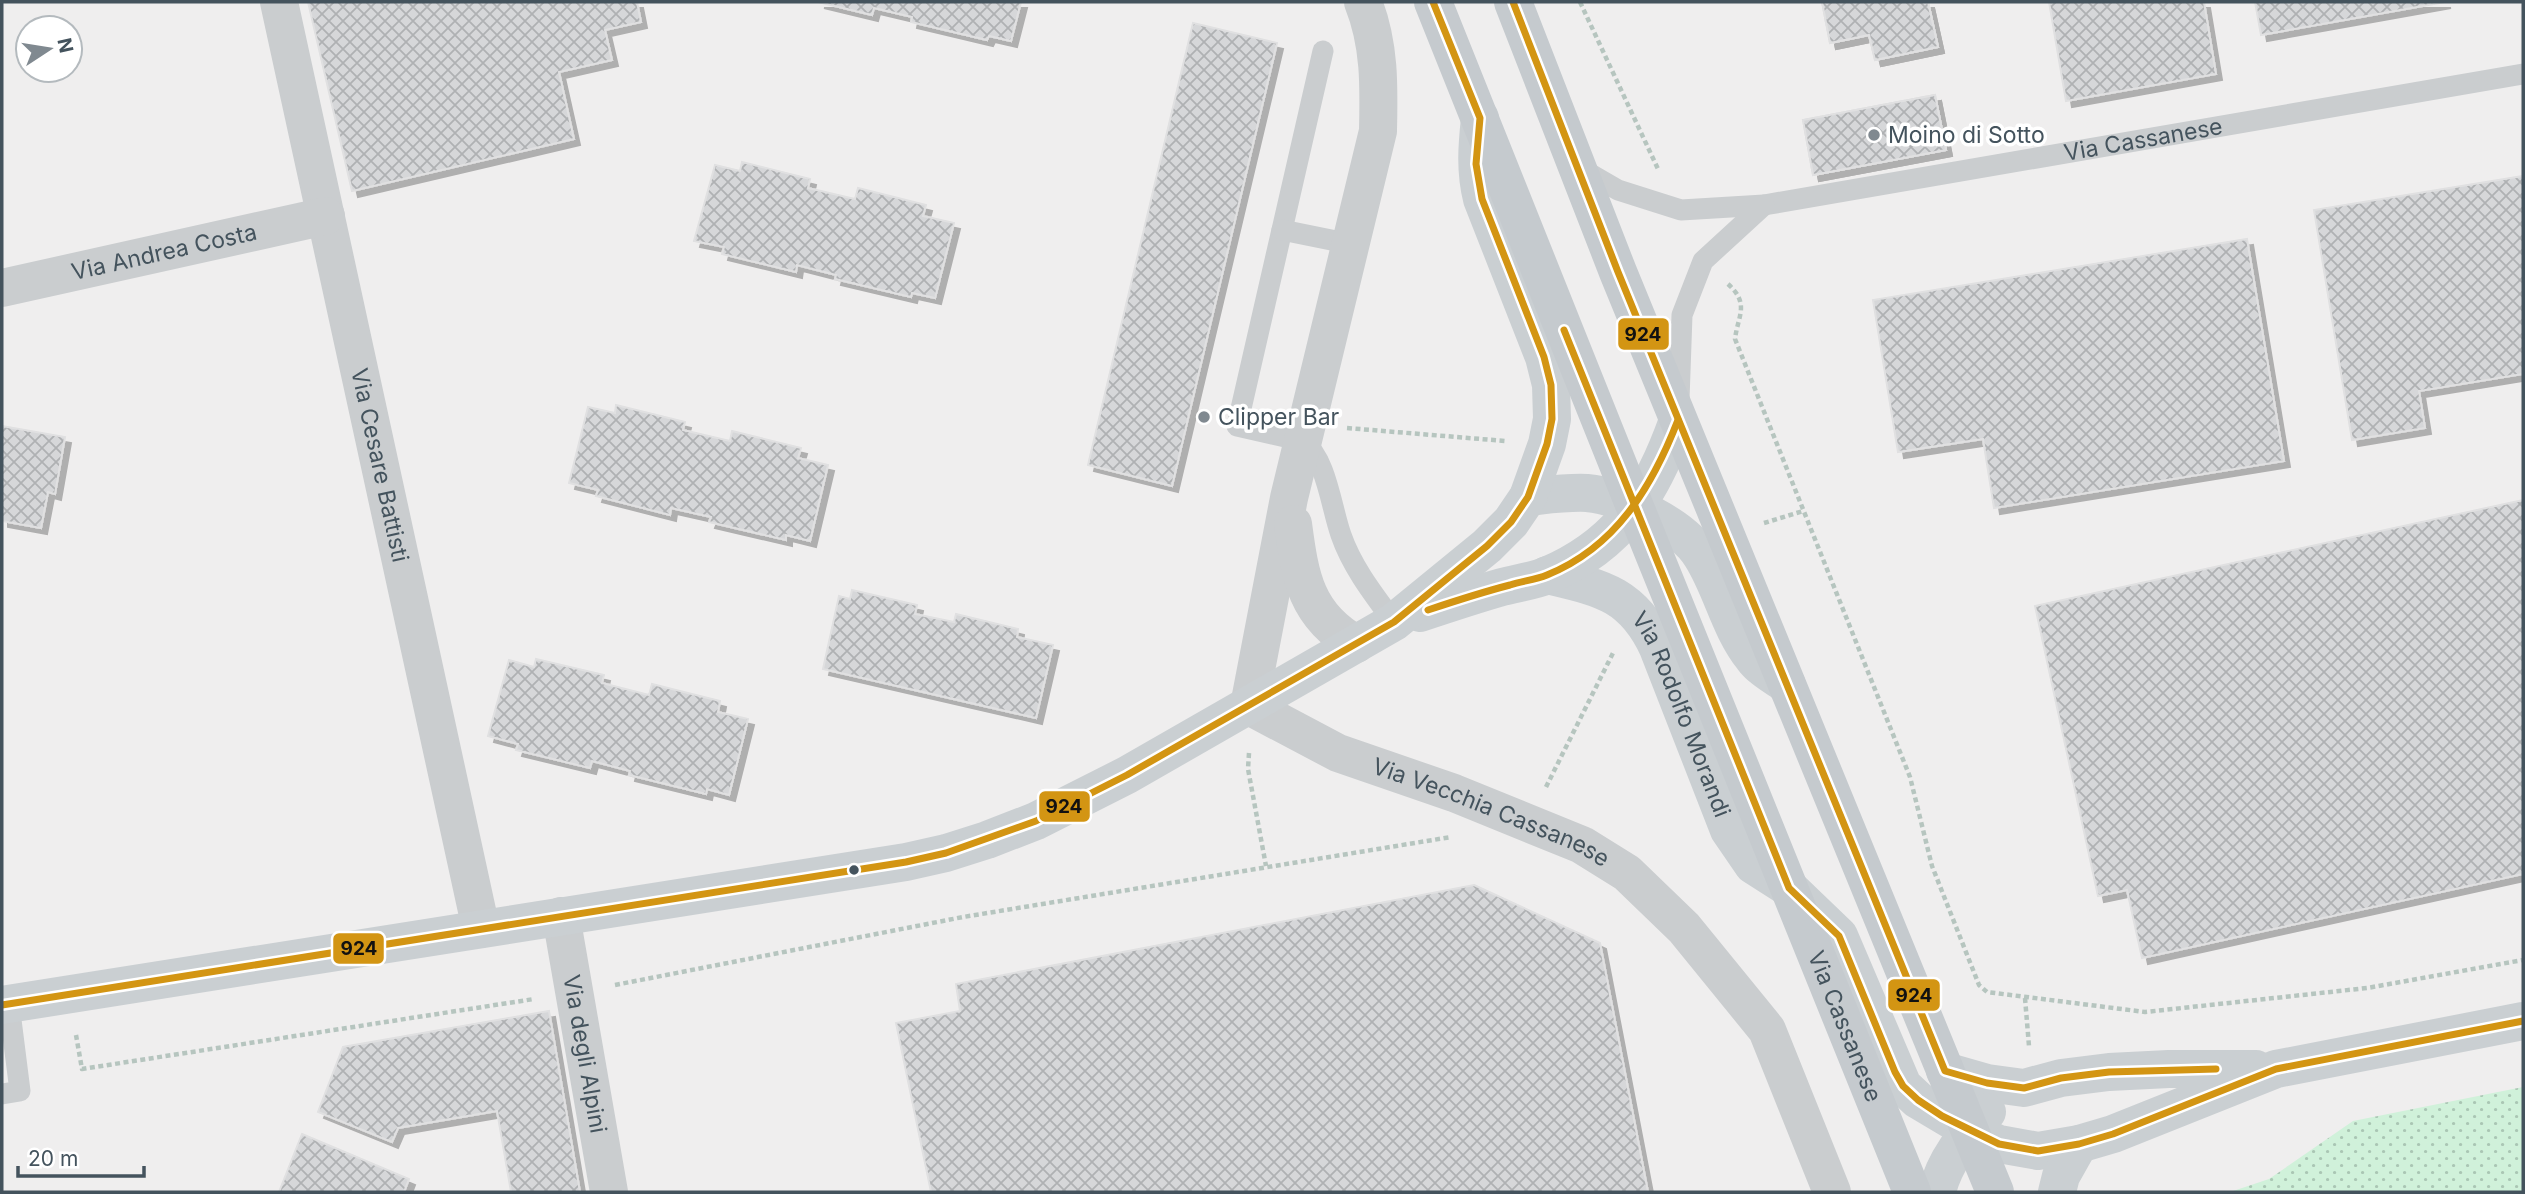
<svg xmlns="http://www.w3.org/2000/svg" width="2525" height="1194" font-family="Inter,sans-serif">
	<defs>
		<pattern id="grass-dots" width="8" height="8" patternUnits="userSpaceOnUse" patternTransform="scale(1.75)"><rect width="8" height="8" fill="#d0f1da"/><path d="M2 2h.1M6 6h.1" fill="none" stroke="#aac6b4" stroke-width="1.8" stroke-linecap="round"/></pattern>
		<pattern id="building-cross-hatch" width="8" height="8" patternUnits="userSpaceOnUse" patternTransform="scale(1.75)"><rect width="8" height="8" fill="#d6d7d9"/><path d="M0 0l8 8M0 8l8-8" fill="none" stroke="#afb1b3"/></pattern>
		<filter id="shadow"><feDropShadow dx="6" dy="6" stdDeviation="0" flood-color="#0004"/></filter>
	</defs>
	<rect width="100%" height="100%" fill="#efeeee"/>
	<!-- grass -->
	<polygon fill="url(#grass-dots)" points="2523,1087 2523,1192 2230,1192 2269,1179 2353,1121"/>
	<!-- building -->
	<g fill="url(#building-cross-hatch)" stroke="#e0e0e1" stroke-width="2" filter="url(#shadow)">
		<polygon points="308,2 637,2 641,22 605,30 612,60 559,72 574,139 352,191"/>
		<polygon points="818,2 1021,2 1011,41 989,36 987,40 911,22 912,17 874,8 872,15"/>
		<polygon points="1822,2 1928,2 1938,47 1875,60 1869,35 1830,43"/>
		<polygon points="1822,2 1928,2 1938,47 1875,60 1869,35 1830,43"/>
		<polygon points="2049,2 2204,2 2216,74 2066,101"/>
		<polygon points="2255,2 2445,2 2261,35"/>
		<polygon points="1193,23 1277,43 1172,486 1088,465"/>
		<polygon points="1935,95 1946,150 1813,175 1803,120"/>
		<polygon points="1935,95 1946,150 1813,175 1803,120"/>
		<polygon points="742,162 810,179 808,188 855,199 858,188 926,205 923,216 954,223 935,298 912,293 911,297 835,279 836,275 797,265 796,272 722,254 724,247 694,241 715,165 740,171"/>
		<polygon points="2523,176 2523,374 2419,391 2425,428 2352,440 2314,210"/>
		<polygon points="2247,239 2284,461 1994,508 1983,439 1898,452 1873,300"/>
		<polygon points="616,405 685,422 683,430 730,441 732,431 801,448 798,458 828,465 810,541 786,535 786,540 709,522 711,517 671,508 670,515 596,496 598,490 569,483 588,407 615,413"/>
		<polygon points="2,426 65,437 55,494 48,492 41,528 2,521"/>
		<polygon points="2523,500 2523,874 2142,958 2127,890 2098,896 2035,606"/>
		<polygon points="852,590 917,605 915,614 954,622 956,614 1018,629 1017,637 1053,645 1036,718 823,669 839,596 850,599"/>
		<polygon points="536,659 604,675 602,683 649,695 652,684 720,701 718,712 748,719 729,795 707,789 706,794 629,775 630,771 592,761 590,768 516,750 518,744 488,736 509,660 534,667"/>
		<polygon points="1474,885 1600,943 1648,1192 931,1192 896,1023 960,1011 956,984"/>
		<polygon points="549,1011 580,1192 511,1192 497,1111 398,1128 392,1142 318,1112 343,1047"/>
		<polygon points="302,1134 409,1179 404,1192 279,1192"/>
	</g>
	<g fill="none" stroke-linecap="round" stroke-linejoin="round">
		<!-- path -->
		<g stroke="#b6c5bf" stroke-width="4.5" stroke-dasharray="5 3.5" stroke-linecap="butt">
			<polyline points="1580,2 1658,169"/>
			<path d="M1728 284C1750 304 1738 315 1735 339L1910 777 1932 866 1979 985 1987 992 2145 1012 2367 988 2523 960"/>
			<polyline points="1347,428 1505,441"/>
			<polyline points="1764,523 1803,511"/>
			<polyline points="1249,753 1248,769 1266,866"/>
			<polyline points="1546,787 1614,651"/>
			<polyline points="615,985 963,917 1451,837"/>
			<polyline points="2025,998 2029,1046"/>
			<polyline points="76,1035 82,1069 534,999"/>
		</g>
		<!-- lane -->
		<g stroke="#cacdcf" stroke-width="21">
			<path d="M1323 51 1237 426 1303 441C1327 460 1331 507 1341 535 1352 567 1374 595 1394 622"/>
			<path id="s1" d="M1580 168 1618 190 1681 210 1764 205 2523 74"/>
			<polyline points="1282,230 1351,244"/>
			<polyline points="1679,400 1682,315 1703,261 1764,205"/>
			<polyline points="2,1094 20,1091 9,1004"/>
		</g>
		<!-- street -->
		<g stroke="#cacdcf" stroke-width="38">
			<path id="s2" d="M279 2 481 929"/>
			<path id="s3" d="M1363 2C1380 44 1379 87 1378 131L1289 498 1249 706 1338 753 1454 793 1582 845 1627 873 1684 928 1767 1030 1832 1192"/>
			<path id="s4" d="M2 288 326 216"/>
			<path d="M1293 524C1300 577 1306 616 1356 644"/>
			<path id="s5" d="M561 916 609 1192"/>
		</g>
		<!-- secondary -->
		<g stroke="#cacfd2" stroke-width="38">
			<path d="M1528 497C1547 495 1567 492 1587 493 1622 496 1684 526 1702 557 1722 589 1729 628 1753 658 1761 669 1776 677 1787 685"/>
			<path id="s6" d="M1547 575C1602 588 1633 594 1658 648L1729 830 1753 865 1789 888 1839 936 1903 1086 1918 1100 1970 1131 1999 1144 2038 1151 2079 1144 2113 1134 2276 1069 2523 1021"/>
			<path d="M1420 613C1447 604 1474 595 1502 587 1517 583 1534 581 1548 575 1621 544 1653 491 1678 420"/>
			<path d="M2 1005 906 862 946 853 987 840 1036 821 1127 775 1394 622 1487 546 1511 522 1528 497 1547 444 1552 419 1551 385 1544 357 1482 199C1475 171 1477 146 1480 118"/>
			<polyline points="1945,1071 1987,1083 2024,1088 2061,1078 2109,1072 2169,1069 2256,1069"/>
			<path d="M1937 1192C1944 1161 1966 1134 1987 1112"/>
			<polyline points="2057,1192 2061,1176 2079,1144"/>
		</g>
		<!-- primary -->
		<g stroke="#c5cace" stroke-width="38">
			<path id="s7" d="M1433 2 1635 507 1912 1192"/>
			<polyline points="1513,2 1618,272 1995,1192"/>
		</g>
		<!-- bus-1 casing -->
		<g stroke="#fff" stroke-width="12">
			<g id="bus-1">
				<polyline points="1513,2 1618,272 1945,1071 1987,1083 2024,1088 2061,1078 2109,1072 2216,1069"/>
				<polyline points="1564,330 1789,888 1839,936 1895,1072 1903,1086 1918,1100 1942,1116 1999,1144 2038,1151 2079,1144 2113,1134 2276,1069 2523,1021"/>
				<path d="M1428 610C1455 601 1483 592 1510 585 1522 581 1535 580 1547 575 1616 547 1652 487 1678 420"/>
				<polyline points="2,1005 906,862 946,853 1036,821 1127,775 1394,622 1487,546 1511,522 1528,497 1547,444 1552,419 1551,385 1544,357 1482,199 1476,164 1480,118 1433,2"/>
			</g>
		</g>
		<!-- bus-1 -->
		<use href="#bus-1" stroke="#d39513" stroke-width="7"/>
	</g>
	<!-- markers -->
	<g fill="#808990" stroke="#fff" stroke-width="2.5">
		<circle cx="1874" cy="135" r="7"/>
		<circle cx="1204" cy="417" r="7"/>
	</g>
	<circle fill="#44535d" stroke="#fff" stroke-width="2.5" cx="854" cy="870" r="6"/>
	<g text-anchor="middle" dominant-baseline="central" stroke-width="7" stroke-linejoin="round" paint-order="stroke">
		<!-- poi labels -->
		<g font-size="23" fill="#44535d" stroke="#fff" text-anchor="start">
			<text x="1888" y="135">Moino di Sotto</text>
			<text x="1218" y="417">Clipper Bar</text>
		</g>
		<!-- street labels -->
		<g font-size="23" fill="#44535d" stroke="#fff">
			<text stroke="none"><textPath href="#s1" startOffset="578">Via Cassanese</textPath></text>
			<text stroke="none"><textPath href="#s4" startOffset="166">Via Andrea Costa</textPath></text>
			<text stroke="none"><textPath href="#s2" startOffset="474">Via Cesare Battisti</textPath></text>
			<text stroke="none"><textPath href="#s6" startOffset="210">Via Rodolfo Morandi</textPath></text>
			<text stroke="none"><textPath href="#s3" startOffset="985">Via Vecchia Cassanese</textPath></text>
			<text stroke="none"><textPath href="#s7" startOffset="1104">Via Cassanese</textPath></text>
			<text stroke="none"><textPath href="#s5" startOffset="140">Via degli Alpini</textPath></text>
		</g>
	</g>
	<g stroke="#fff" stroke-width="2.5">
		<rect x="1617" y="317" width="53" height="34" rx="7" fill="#d39513"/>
		<rect x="1038" y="790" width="53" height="33" rx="7" fill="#d39513"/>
		<rect x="332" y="932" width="53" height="33" rx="7" fill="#d39513"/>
		<rect x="1887" y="978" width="54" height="34" rx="7" fill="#d39513"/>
	</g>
	<g font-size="19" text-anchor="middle" font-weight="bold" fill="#111">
		<text x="1643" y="341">924</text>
		<text x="1064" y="813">924</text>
		<text x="359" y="955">924</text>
		<text x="1914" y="1002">924</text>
	</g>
	<!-- border -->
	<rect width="2525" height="1194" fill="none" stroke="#44535d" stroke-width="7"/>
	<!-- north arrow -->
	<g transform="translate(49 49) rotate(78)"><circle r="33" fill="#ffffff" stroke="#b4babe" stroke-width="2"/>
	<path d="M0-5L12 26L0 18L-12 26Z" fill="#808990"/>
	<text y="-10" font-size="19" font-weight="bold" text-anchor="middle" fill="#44535d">N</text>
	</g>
	<!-- scale -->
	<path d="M18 1166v10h126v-10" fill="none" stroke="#44535d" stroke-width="3.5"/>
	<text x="28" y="1166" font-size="21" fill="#44535d" stroke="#ffffff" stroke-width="5" paint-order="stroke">20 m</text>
</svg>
